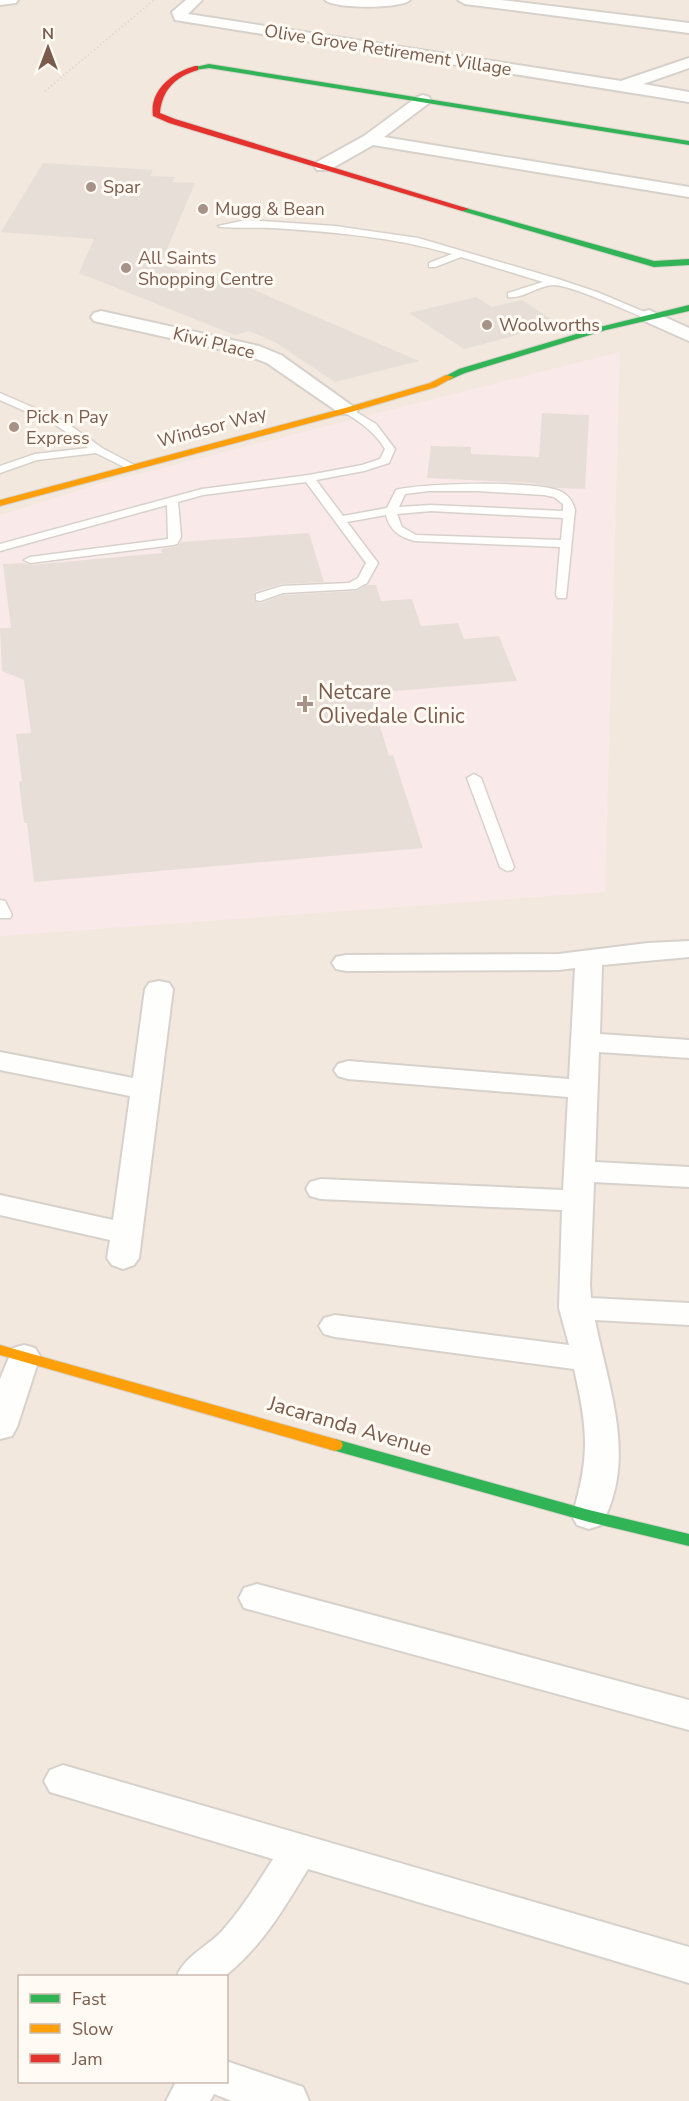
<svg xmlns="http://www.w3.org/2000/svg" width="689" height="2101" font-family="'Nunito Sans',sans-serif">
	<rect width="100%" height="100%" fill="#f9f5f0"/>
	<!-- residential -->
	<path fill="#f2e8de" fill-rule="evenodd" d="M0 0H689V2101H0ZM20 1976H226V2082H20Z"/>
	<!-- medical -->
	<polygon fill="#fae9e9" points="620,352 605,892 0,936 0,515 102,483"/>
	<!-- building -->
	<g fill="#e6ded7">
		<polygon points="43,163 153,170 150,176 175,177 172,182 195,183 161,263 198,280 217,274 419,361 335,382 275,342 249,331 235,335 79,273 94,239 1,232"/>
		<polygon points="476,297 492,307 522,300 559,324 464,349 409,313"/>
		<polygon points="542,413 589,415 585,489 556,488 532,483 427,478 431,446 471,447 471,454 539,457"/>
		<polygon points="309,533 324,582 281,584 255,592 254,601 261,603 283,595 356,591 367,585 376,585 381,601 412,599 421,626 458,623 464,639 499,636 517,681 370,693 389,756 393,755 423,848 34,882 27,823 24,823 19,782 22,781 16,734 31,733 24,680 2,671 0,628 11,628 3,564 24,563 30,565 162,553 161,549 178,546 181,542"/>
	</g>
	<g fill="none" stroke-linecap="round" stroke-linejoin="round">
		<!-- lane casing -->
		<g stroke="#d7d1cb" stroke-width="3">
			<g id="lane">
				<path d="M246 220 335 226 418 238 558 279 597 292 654 316 645 318C627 311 569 284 553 285 537 286 523 299 508 297V293L543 282 461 257 435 267H429V263L452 254C393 237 333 232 273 228 263 227 222 229 218 226Z"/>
				<polygon points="0,393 64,421 102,448 138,467 136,469 128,469 96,453 37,460 0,473 0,466 35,454 88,448 56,425 0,400"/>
				<path d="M348 407 376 424 395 449 389 463 364 471 316 480 343 516 387 508 396 490C422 483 541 480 562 492 569 496 573 502 575 510L566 598H558L556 595 560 547 415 541C400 537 390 531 386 515L347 522 378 563 367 583 356 589 283 593 260 601 256 600V594L282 586 349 583 358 578 366 563 306 482 203 495 178 502 181 537 177 544 173 545 30 563 24 560 30 557 168 539 167 505 0 551V544L202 489 309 475 362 465 380 459 385 449C375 432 360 422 344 412L343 410ZM429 491H477L544 495 554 497 563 504V511L431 505 399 507 405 494ZM431 511 563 518 561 540 416 535 402 527 397 514Z"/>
				<polygon points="474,774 481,778 514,867 512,870 507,871 500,867 467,778"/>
				<polygon points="0,900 5,901 12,915 10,918 0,918"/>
			</g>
		</g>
		<!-- street casing -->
		<g stroke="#d7d1cb" stroke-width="4">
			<g id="street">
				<polygon points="0,0 18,0 16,3 0,5"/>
				<polygon points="186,0 202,0 188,14 621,81 689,58 689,68 643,84 689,92 689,102 175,20 172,12"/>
				<path d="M325 0H410C402 9 333 9 325 0Z"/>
				<polygon points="458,0 501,0 689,23 689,33 465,4"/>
				<polygon points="423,95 429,97 431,100 429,103 384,137 689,187 689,197 373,145 329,170 317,170 314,166 317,162 364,136 417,97"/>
				<polygon points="649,310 689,328 689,341 642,320 640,316 642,312"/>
				<polygon points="101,311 259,346 281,355 358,410 355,414 341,414 267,363 246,355 94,321 91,317 94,313"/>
				<path d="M689 941V957L602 965 600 1034 689 1040V1058L599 1052 595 1162 689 1167V1187L594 1182 590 1285 591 1298 689 1303V1325L595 1320C608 1388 638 1459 601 1525L589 1529 577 1525 572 1516C590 1456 588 1430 574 1369L335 1337 324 1334 319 1326 324 1318 335 1315 569 1345 559 1308 562 1210 321 1199 310 1196 306 1189 310 1182 321 1179 563 1190 568 1097 348 1079 338 1076 334 1070 338 1064 348 1061 569 1079 575 968 558 970 346 971 336 969 332 963 336 957 346 955 558 954 648 943Z"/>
				<polygon points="159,981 169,983 173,989 139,1258 134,1265 123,1269 112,1265 107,1258 110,1240 0,1215 0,1195 113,1220 130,1096 0,1070 0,1052 133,1078 145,989 149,983"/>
				<polygon points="24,1345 35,1348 40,1356 17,1427 12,1436 0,1439 0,1379 13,1348"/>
				<polygon points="257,1584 689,1700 689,1730 244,1608 239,1598 244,1588"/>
				<path d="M63 1765 689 1947V1983L308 1869C283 1910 263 1945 225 1976H177C185 1956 207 1947 222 1931 242 1909 257 1884 273 1859L50 1792 44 1781 50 1770Z"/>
				<polygon points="226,2061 303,2087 309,2101 232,2101 214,2094 210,2101 166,2101 176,2082 226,2082"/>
			</g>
		</g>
		<!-- fast casing -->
		<g stroke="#d9d2cb" stroke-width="2">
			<g id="fast">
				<polygon points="209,64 689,141 689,145 209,68 195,70 191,68"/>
				<polygon points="462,207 654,261 689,259 689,265 654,267 462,211"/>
				<polygon points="689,305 689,311 606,330 465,373 449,380 444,377 459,369 600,327"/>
				<polygon points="335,1439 589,1510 689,1534 689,1546 589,1522 329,1449 327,1445 329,1441"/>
			</g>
		</g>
		<!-- slow casing -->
		<g stroke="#d9d2cb" stroke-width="2">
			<g id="slow">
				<polygon points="446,375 454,377 436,387 351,412 0,506 0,500 345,408 430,383"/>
				<polygon points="0,1345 335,1439 341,1441 343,1445 341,1449 335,1451 0,1355"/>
			</g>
		</g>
		<!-- jam casing -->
		<g stroke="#d9d2cb" stroke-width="2">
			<path id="jam" d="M195 66H198V70C176 76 162 90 160 113L175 119 469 209 462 211 169 123 153 116C149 90 173 72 195 66Z"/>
		</g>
		<!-- path -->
		<polyline stroke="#dcd5d0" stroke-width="2" stroke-dasharray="1 3" stroke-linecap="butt" points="45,91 154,0"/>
		<!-- lane -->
		<use href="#lane" fill="#fefefd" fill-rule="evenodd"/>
		<!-- street -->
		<use href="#street" fill="#fefefd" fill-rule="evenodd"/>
		<!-- fast -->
		<use href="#fast" fill="#30b455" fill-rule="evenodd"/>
		<!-- slow -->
		<use href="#slow" fill="#ff9f0a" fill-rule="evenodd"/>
		<!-- jam -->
		<use href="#jam" fill="#e5322d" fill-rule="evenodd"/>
	</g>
	<!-- markers -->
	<g fill="#a69286" stroke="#fffaf3" stroke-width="2">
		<circle cx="91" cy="187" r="6"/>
		<circle cx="203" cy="209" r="6"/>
		<circle cx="126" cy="268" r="6"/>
		<circle cx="487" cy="325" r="6"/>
		<circle cx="14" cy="427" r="6"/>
		<path d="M302 695h6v6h6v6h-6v6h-6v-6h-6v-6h6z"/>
	</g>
	<g text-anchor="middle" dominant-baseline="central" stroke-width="6" stroke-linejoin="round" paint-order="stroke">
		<!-- far-street labels -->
		<g font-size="18" fill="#7a5c4d" stroke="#fffaf3">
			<text transform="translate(388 50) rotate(9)">Olive Grove Retirement Village</text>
			<text transform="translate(214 343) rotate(14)">Kiwi Place</text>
			<text transform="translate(212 427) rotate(-15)">Windsor Way</text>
		</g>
		<!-- far-poi labels -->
		<g font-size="18" fill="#7a5c4d" stroke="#fffaf3" text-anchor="start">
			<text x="103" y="187">Spar</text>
			<text x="215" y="209">Mugg &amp; Bean</text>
			<text x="138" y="258">All Saints<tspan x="138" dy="21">Shopping Centre</tspan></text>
			<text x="499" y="325">Woolworths</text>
			<text x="26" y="417">Pick n Pay<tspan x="26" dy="21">Express</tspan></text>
		</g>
		<!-- poi labels -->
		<g font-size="21" fill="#7a5c4d" stroke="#fffaf3" text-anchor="start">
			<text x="318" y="692">Netcare<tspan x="318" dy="24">Olivedale Clinic</tspan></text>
		</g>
		<!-- street labels -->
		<g font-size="21" fill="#7a5c4d" stroke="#fffaf3">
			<text transform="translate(350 1426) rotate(16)">Jacaranda Avenue</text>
		</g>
	</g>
	<!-- legend -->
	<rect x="18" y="1975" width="210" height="108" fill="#fffaf3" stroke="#cabbb1" stroke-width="1.5"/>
	<rect x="30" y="1994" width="30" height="9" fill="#30b455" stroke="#cabbb1" stroke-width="1.5"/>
	<text x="72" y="2005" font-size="18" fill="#7a5c4d">Fast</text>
	<rect x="30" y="2024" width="30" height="9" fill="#ff9f0a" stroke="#cabbb1" stroke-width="1.5"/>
	<text x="72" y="2035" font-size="18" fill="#7a5c4d">Slow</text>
	<rect x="30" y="2054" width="30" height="9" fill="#e5322d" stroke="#cabbb1" stroke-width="1.5"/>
	<text x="72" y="2065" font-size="18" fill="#7a5c4d">Jam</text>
	<!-- north arrow -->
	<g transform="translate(48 48)" stroke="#fffaf3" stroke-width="4.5" paint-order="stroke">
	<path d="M0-4.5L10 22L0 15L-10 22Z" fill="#7a5c4d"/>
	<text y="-9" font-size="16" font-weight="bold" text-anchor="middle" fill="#7a5c4d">N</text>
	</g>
</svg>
